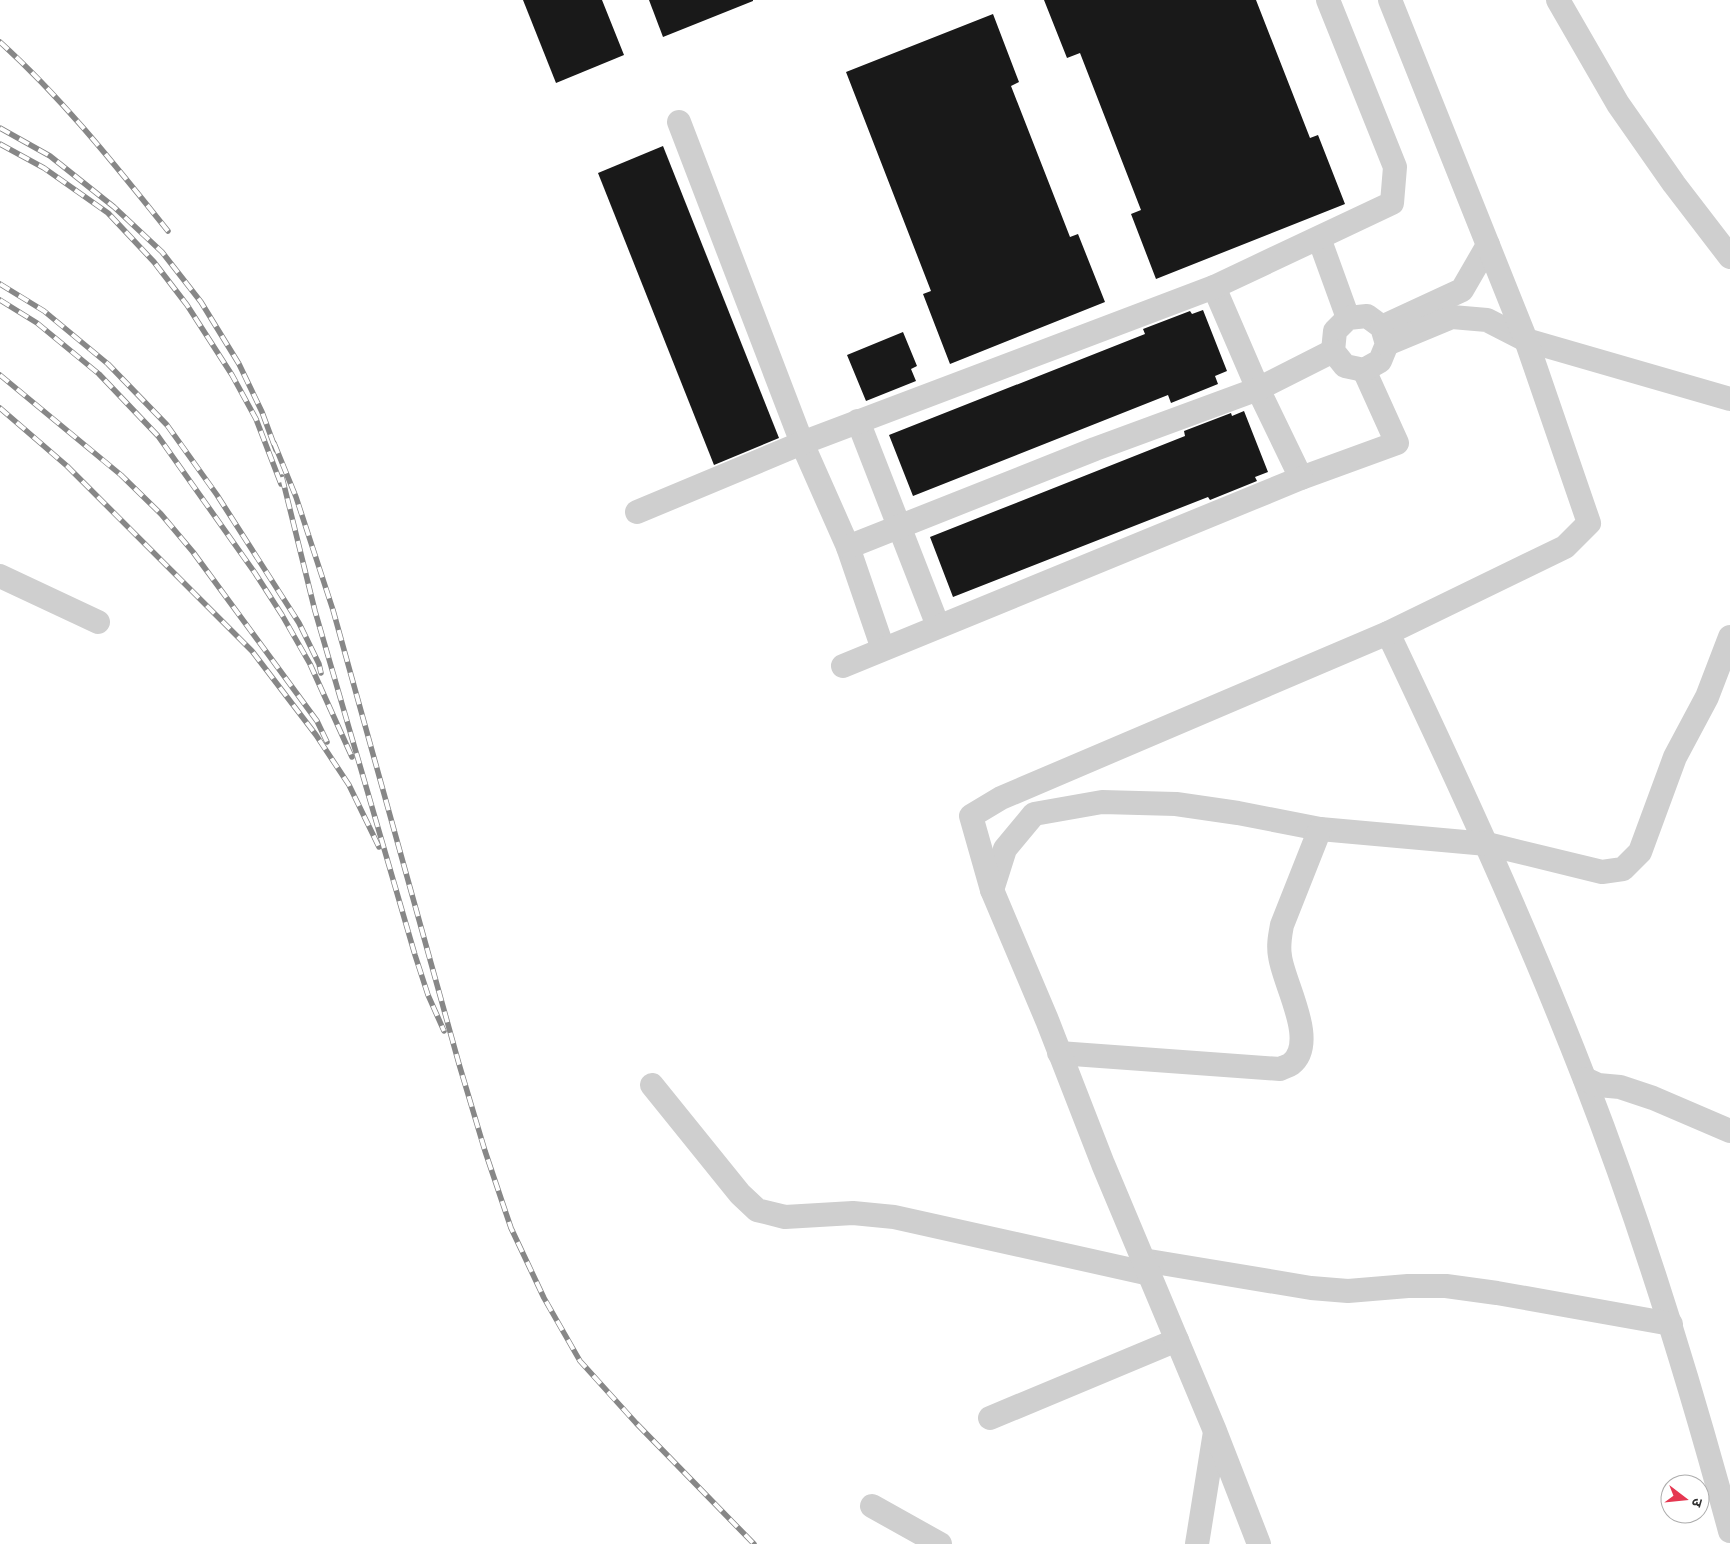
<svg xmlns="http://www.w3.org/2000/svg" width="1730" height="1544" font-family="'Asap Condensed','Noto Sans Devanagari',sans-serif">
	<rect width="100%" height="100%" fill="#fff"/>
	<!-- building -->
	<g fill="#191919">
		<polygon points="523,0 602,0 624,55 556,83"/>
		<polygon points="649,0 753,0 753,1 663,37"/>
		<polygon points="1044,0 1256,0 1310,138 1318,135 1345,204 1156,279 1131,214 1141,210 1080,53 1067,58"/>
		<polygon points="993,14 1019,82 1011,86 1070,237 1078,234 1105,302 950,364 923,294 931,291 846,72"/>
		<polygon points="663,146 779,438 714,465 598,173"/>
		<polygon points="1203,310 1227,371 1215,376 1218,384 1171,403 1168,395 913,496 889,435 1145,334 1143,329 1190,311 1192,314"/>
		<polygon points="903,332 917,366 911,369 916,381 866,401 847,355"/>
		<polygon points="1244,411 1268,472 1255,477 1257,481 1210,500 1208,497 953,597 930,537 1185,436 1184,431 1231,413 1232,416"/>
	</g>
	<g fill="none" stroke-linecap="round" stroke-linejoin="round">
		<!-- minor -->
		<g stroke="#cfcfcf" stroke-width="24">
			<polyline points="1558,0 1618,104 1674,184 1730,257"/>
			<polyline points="679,122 802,443 848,547 883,649"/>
			<polyline points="1319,238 1348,318"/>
			<polyline points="1214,287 1258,389 1301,478 1397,443 1364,370"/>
			<polygon points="1367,316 1382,327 1387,344 1380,361 1364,370 1345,366 1333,351 1335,331 1348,318"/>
			<polyline points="1382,327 1462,290 1488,245"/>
			<polyline points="1387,344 1452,317 1487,320 1526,340 1730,399"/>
			<polyline points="858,421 938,626"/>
			<polyline points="637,512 802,443 1214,287 1392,203 1395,167 1328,0"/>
			<polyline points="848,547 1095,449 1258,389 1333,351"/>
			<polyline points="0,576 98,622"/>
			<path d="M1388 633C1458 780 1526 928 1585 1080 1642 1227 1689 1379 1730 1531"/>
			<polyline points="843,666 1301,478"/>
			<polyline points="992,890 1005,849 1034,814 1102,802 1176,804 1238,813 1320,829 1487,844 1602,872 1623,869 1640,852 1675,757 1707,697 1730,637"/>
			<path d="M1059 1053 1280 1069C1284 1067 1288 1066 1291 1064 1319 1042 1283 983 1280 956 1278 945 1280 936 1282 925L1320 829"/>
			<polyline points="1585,1079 1598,1085 1620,1087 1653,1098 1730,1131"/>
			<polyline points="652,1085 740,1194 757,1210 785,1217 853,1213 894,1217 1150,1274"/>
			<polyline points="1143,1260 1311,1288 1348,1291 1408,1286 1446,1286 1497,1293 1671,1324"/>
			<polyline points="990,1418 1177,1340"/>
			<polyline points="872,1506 940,1544"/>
			<polyline points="1197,1544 1215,1432"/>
			<polyline points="1259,1544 1215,1431 1103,1164 1047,1020 992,890 971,816 1001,798 1388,633 1565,547 1589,523 1526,340 1390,0"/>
		</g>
		<!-- rail casing -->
		<g stroke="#878787" stroke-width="5.5">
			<g id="rail">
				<path d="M0 42C63 99 115 165 168 231"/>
				<polyline points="0,128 50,156 114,207 162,252 201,302 239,364 262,412 276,450"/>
				<polyline points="0,144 44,168 108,213 154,262 187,305 232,375 256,419 281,484"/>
				<polyline points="0,284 44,311 108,364 167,425 217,495 299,623 319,664 321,673"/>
				<polyline points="0,300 37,323 99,374 158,436 255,573 282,615 310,664 352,757"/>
				<polyline points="0,375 121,475 161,514 193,552 317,721 327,742"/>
				<polyline points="0,408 67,466 252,651 316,735 349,785 379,847"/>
				<polyline points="274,443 296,497 333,610 459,1064 485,1151 511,1228 544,1298 580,1361 636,1423 754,1544"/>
				<polyline points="282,477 315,611 415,955 428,995 444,1031"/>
			</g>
		</g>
		<!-- rail -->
		<use href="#rail" stroke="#fff" stroke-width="4" stroke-dasharray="11" stroke-linecap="butt"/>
	</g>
	<!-- north arrow -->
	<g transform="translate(1685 1499) rotate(106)"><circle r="24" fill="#ffffff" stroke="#adadad"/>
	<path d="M0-4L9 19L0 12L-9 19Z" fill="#e53751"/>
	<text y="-8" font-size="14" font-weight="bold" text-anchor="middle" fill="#323232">उ</text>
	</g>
</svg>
